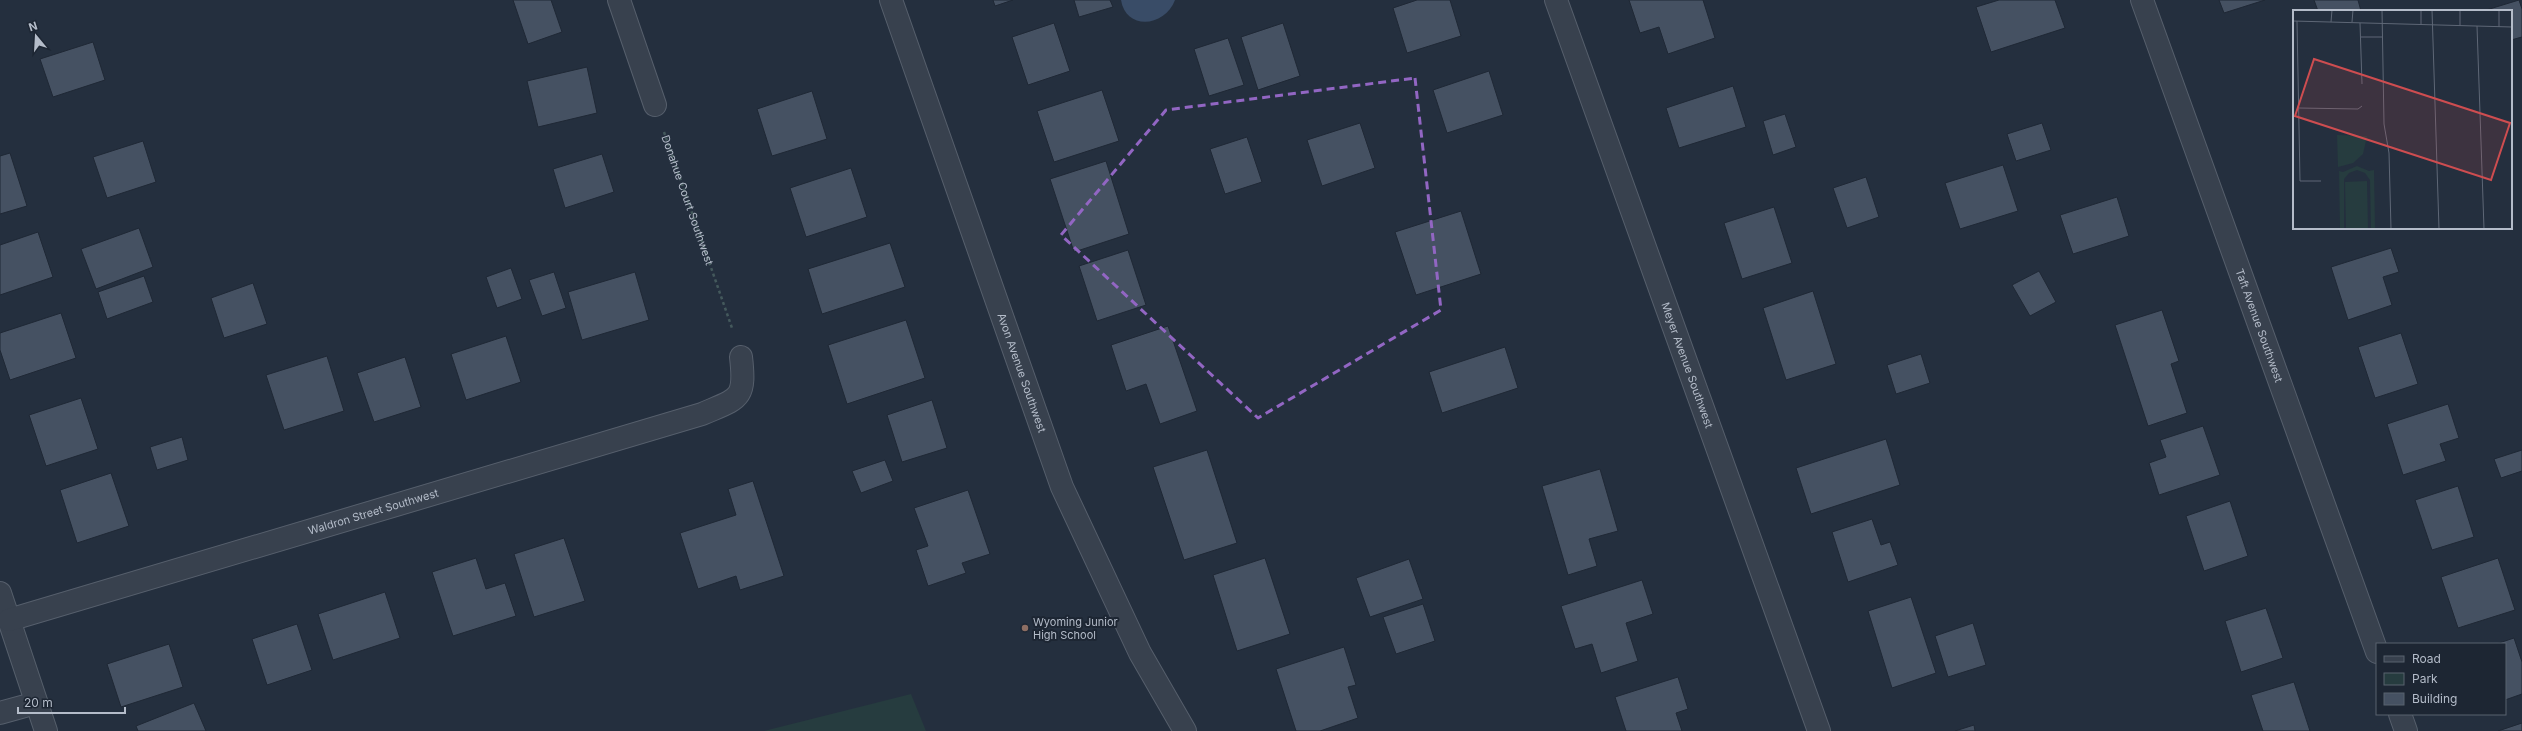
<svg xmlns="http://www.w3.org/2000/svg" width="2522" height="731" font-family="Inter,sans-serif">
	<rect width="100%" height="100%" fill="#242f3e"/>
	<!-- green -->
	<polygon fill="#263c3f" points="911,694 926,731 764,731"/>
	<!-- water -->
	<path fill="#394c67" d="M1121 0H1175C1165 27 1126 31 1121 0Z"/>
	<!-- building -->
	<g fill="#455162" stroke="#1f2835">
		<polygon points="513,0 551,0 562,32 528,44"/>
		<polygon points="993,0 1013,0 995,6"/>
		<polygon points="1074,0 1110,0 1113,7 1079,17"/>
		<polygon points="1417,0 1450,0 1461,36 1407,53 1393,8"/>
		<polygon points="1629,0 1703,0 1715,38 1668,54 1659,27 1640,33"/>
		<polygon points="1999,0 2055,0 2065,28 1991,52 1976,7"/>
		<polygon points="2219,0 2265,0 2224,13"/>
		<polygon points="2314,0 2358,0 2361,11 2318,11"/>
		<polygon points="2519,0 2522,9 2522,37 2511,40 2511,11 2483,11"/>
		<polygon points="1054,23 1070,71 1028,85 1012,37"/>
		<polygon points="1283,23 1300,76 1258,90 1241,37"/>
		<polygon points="1228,38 1244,85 1209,96 1194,49"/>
		<polygon points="93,42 105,80 53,97 40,59"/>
		<polygon points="587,67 597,113 538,127 527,81"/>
		<polygon points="1489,71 1503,115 1447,133 1433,90"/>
		<polygon points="1733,86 1746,127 1679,148 1666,108"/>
		<polygon points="1102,90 1119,141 1054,162 1037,111"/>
		<polygon points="812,91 827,139 772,156 757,109"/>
		<polygon points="1785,114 1796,147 1773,155 1763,121"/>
		<polygon points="1360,123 1375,168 1322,186 1307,140"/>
		<polygon points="2042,123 2051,150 2016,161 2007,134"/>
		<polygon points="1247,137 1262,182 1225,194 1210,149"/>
		<polygon points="143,141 156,182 107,198 93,157"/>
		<polygon points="10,153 27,206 0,214 0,156"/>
		<polygon points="602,154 614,192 565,208 553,169"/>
		<polygon points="1106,161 1129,234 1074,252 1050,179"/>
		<polygon points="2003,165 2018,211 1960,229 1945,183"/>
		<polygon points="851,168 867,217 806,237 790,188"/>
		<polygon points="1866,177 1879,217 1847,228 1833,188"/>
		<polygon points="2117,197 2129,236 2073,254 2060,215"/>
		<polygon points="1774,207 1792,263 1742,279 1724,223"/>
		<polygon points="1461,211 1481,274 1416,295 1395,232"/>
		<polygon points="139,228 153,267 96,289 81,249"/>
		<polygon points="38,232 53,277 0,295 0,245"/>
		<polygon points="890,243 905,287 822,314 808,269"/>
		<polygon points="2391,248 2399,272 2383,277 2392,305 2348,320 2331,267"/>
		<polygon points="1128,250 1146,305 1097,321 1079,266"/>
		<polygon points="511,268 522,299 497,308 486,277"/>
		<polygon points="2039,271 2056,302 2030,316 2012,285"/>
		<polygon points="554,272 566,308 542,316 529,280"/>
		<polygon points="635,272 649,320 582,340 568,292"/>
		<polygon points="144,276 153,302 107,319 98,292"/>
		<polygon points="253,283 267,324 224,338 211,298"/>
		<polygon points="1813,291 1836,364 1786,380 1763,308"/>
		<polygon points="2162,310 2179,361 2171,364 2187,413 2148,426 2115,325"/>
		<polygon points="61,313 76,358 10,380 0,350 0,333"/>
		<polygon points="906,320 925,378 847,404 828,345"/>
		<polygon points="1168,326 1197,411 1160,424 1146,384 1126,391 1111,345"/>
		<polygon points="2401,333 2418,384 2375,398 2358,347"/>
		<polygon points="506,336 521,382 466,400 451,354"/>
		<polygon points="1505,347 1518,388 1442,413 1429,372"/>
		<polygon points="1921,354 1930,383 1896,394 1887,365"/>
		<polygon points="327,356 344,411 284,430 266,375"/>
		<polygon points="405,357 421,407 374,422 357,373"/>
		<polygon points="81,398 98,449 46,466 29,415"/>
		<polygon points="932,400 947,448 902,462 887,415"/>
		<polygon points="2448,404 2459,438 2440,444 2446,461 2403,475 2387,424"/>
		<polygon points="2203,426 2220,475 2159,495 2149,463 2166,457 2160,440"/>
		<polygon points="182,437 188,460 157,470 150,447"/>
		<polygon points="1886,439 1900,485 1811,514 1796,468"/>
		<polygon points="1207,450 1237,543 1184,560 1153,467"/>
		<polygon points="2522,450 2522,471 2501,478 2494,459"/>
		<polygon points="885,460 893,481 861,493 852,471"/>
		<polygon points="1600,469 1618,531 1589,539 1597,566 1568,575 1542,486"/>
		<polygon points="111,473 129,526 77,543 60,490"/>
		<polygon points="753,481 784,576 740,590 736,576 698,589 680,533 736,515 728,489"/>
		<polygon points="2458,486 2474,537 2432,550 2415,500"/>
		<polygon points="968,490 990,554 962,563 966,573 928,586 916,550 928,546 914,508"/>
		<polygon points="2230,501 2248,556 2204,571 2186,516"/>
		<polygon points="1872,519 1881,545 1890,542 1898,565 1848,582 1832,532"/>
		<polygon points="564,538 585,601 534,617 514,554"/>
		<polygon points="476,558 486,589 505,583 516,616 453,636 432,572"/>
		<polygon points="1265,558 1290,634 1237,651 1213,575"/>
		<polygon points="2498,558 2515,610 2458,628 2441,577"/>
		<polygon points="1409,559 1423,599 1370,617 1356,578"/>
		<polygon points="1642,580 1653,614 1626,623 1638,661 1601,673 1592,644 1575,649 1561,606"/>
		<polygon points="385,592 400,638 333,660 318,614"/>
		<polygon points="1911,597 1936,673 1892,688 1868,611"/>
		<polygon points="1423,604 1435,641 1396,654 1383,617"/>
		<polygon points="2266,608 2283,658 2241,672 2225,621"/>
		<polygon points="1973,623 1986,665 1948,677 1935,636"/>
		<polygon points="297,624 312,670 267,685 252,639"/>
		<polygon points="2514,638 2522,662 2522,694 2505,700 2505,644 2496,644"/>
		<polygon points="169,644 183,687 121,707 107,664"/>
		<polygon points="1344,647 1356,685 1348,687 1358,718 1320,731 1296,731 1276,669"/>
		<polygon points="1678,677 1688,709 1676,713 1682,731 1626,731 1615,697"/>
		<polygon points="2294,682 2310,731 2263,731 2251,695"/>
		<polygon points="194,703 206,731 138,731 136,726"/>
		<polygon points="2522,723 2522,731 2498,731"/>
		<polygon points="1974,725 1975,731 1955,731"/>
	</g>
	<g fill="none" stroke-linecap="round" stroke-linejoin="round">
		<!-- minor casing -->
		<g stroke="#565f6c" stroke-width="24">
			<g id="minor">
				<polyline points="619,0 655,105"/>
				<path id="s2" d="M891 0 1062 487 1140 653 1185 731"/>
				<path id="s3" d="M1556 0 1819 731"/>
				<path id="s4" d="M2142 0 2377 652"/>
				<polyline points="0,593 46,731"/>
				<path id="s5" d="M9 620 702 414C739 398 746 400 741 357"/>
				<polyline points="0,713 36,703"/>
				<polyline points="2400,714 2406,731"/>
			</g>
		</g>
		<!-- path -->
		<path stroke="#44595c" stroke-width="2.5" stroke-dasharray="3 3" stroke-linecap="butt" id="s1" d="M664 132 732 328"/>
		<!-- minor -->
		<use href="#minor" stroke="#38414e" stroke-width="22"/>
	</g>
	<!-- marked area -->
	<path fill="none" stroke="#9266c3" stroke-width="3" stroke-dasharray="8 5" stroke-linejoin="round" d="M1415 78 1441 310 1258 418 1061 235 1166 110Z"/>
	<!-- markers -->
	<circle fill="#8d6e63" stroke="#1d2633" stroke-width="1.5" cx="1025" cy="628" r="4"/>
	<g text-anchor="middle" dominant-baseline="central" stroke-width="4" stroke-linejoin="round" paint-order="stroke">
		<!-- street labels -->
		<g font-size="11" fill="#b4bcc9" stroke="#1d2633">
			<text stroke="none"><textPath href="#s1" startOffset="72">Donahue Court Southwest</textPath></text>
			<text stroke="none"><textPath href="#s4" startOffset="346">Taft Avenue Southwest</textPath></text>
			<text stroke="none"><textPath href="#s3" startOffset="388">Meyer Avenue Southwest</textPath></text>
			<text stroke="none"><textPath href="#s2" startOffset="395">Avon Avenue Southwest</textPath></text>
			<text stroke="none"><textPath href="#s5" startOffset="380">Waldron Street Southwest</textPath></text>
		</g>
		<!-- poi labels -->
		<g font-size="11" fill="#b4bcc9" stroke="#1d2633" text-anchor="start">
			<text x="1033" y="622">Wyoming Junior<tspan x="1033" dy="13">High School</tspan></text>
		</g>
	</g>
	<!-- overview -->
	<g transform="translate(2293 10)">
		<rect width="219" height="219" fill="#242f3e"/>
		<path d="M44 125 74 126 70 144 60 153 45 157ZM64 156 76 161 81 160 82 219H78L77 170 72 163 64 160 56 163 51 169V219H47L46 161 50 162ZM74 171 75 219H53L52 172Z" fill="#263c3f"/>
		<path fill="none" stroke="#5e6776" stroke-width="1" d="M89 0 91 114 96 143 98 219M128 0V15M139 0 146 219M167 0V16M206 0V17M0 11 219 17M4 11 7 171H28M38 12 39 0M59 12 60 0M67 13 69 74M184 16 191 219M68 27H89M6 98 65 99 69 96"/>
		<path fill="#ce4d50" fill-opacity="0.15" stroke="#ce4d50" stroke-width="2" d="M21 49 217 113 198 170 2 106Z"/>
		<rect width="219" height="219" fill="none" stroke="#b4bcc9" stroke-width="2"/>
	</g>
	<!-- legend -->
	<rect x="2376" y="643" width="130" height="72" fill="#1d2633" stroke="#59626f"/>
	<rect x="2384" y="656" width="20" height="6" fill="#38414e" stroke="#59626f"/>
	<text x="2412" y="663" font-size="12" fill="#b4bcc9">Road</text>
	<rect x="2384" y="673" width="20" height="12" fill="#263c3f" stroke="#59626f"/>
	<text x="2412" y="683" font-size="12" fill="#b4bcc9">Park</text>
	<rect x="2384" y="693" width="20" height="12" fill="#455162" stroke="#59626f"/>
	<text x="2412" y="703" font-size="12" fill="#b4bcc9">Building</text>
	<!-- north arrow -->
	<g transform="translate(36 36) rotate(342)" stroke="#1d2633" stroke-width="3" paint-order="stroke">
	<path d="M0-3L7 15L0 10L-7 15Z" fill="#b4bcc9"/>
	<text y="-6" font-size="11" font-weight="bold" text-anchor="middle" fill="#b4bcc9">N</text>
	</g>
	<!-- scale -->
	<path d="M18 707v6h107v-6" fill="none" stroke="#b4bcc9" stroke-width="2"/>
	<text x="24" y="707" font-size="12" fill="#b4bcc9" stroke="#1d2633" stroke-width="3" paint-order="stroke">20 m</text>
</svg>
